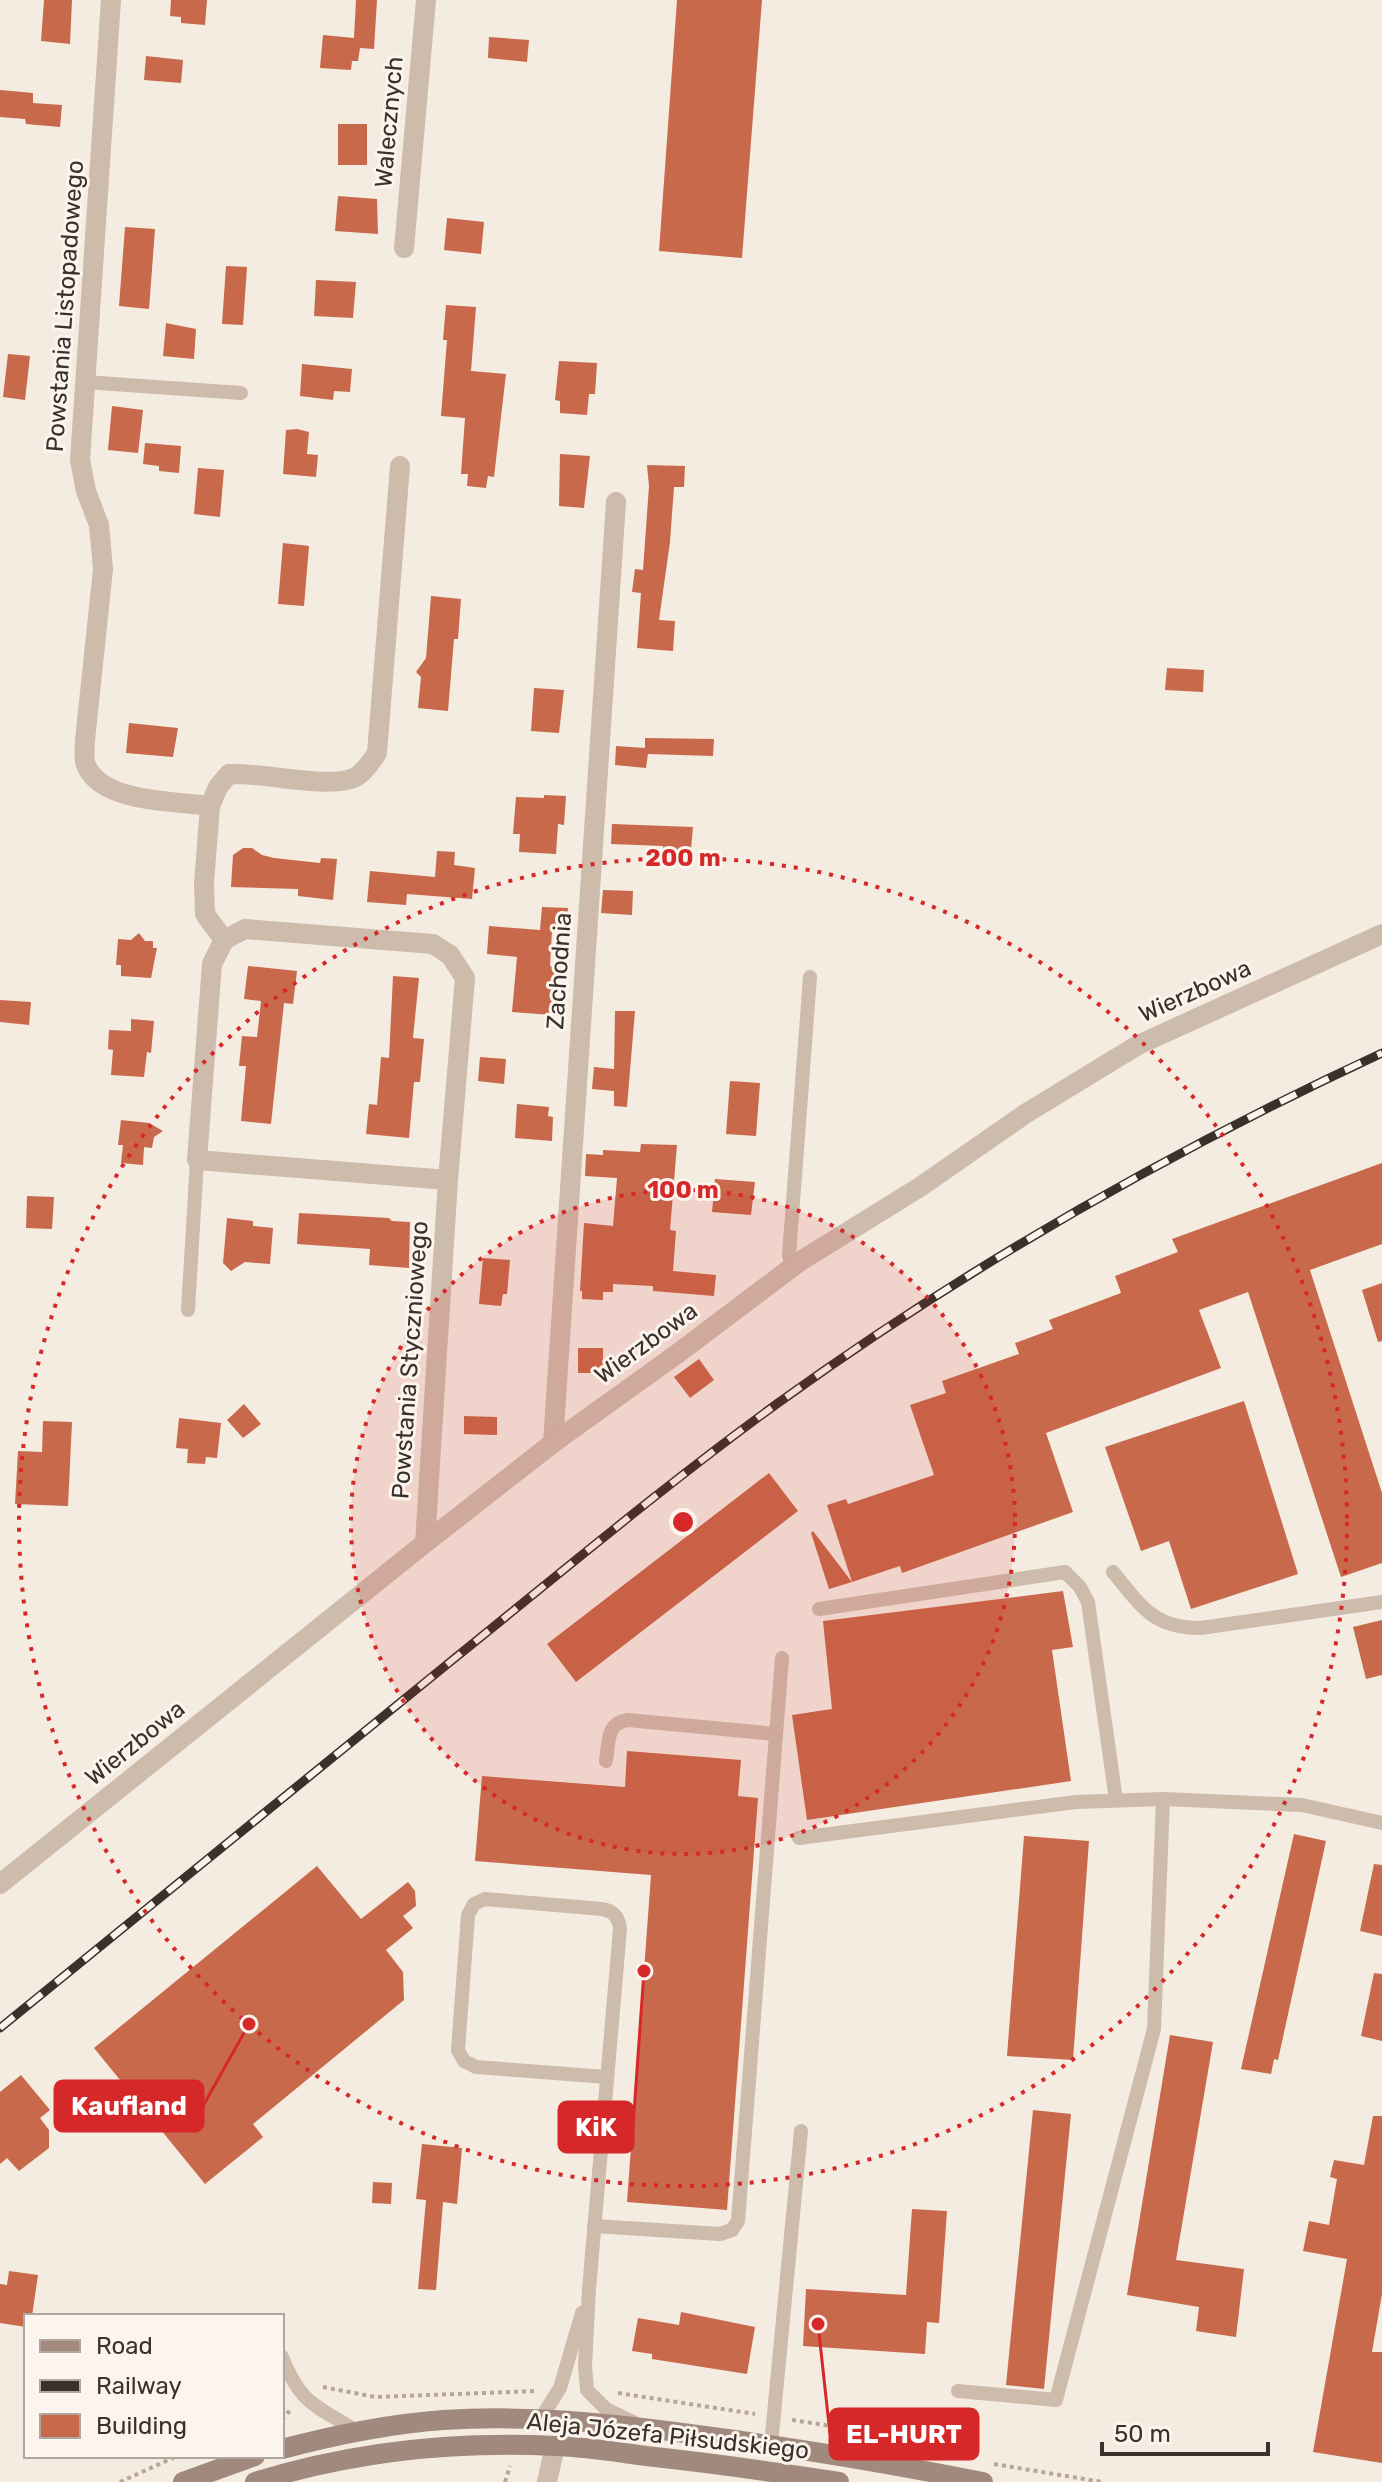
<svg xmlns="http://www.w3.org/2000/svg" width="1382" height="2482" font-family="Rubik,sans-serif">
	<rect width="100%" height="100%" fill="#f4ebe1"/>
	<!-- building -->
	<g fill="#c8694b">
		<polygon points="44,0 72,0 70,44 41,41"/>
		<polygon points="171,0 207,0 205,25 181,23 181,17 170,16"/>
		<polygon points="356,0 377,0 374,49 360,48 358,61 352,61 351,70 320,68 323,35 354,38"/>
		<polygon points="677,0 762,0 742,258 659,251"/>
		<polygon points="489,37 529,40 527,62 488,58"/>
		<polygon points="146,56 183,60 181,83 144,80"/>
		<polygon points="0,90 33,93 33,103 62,105 60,127 26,124 25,119 0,117"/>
		<rect x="338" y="124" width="29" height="41"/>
		<polygon points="338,196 377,199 378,234 335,231"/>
		<polygon points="447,218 484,222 481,254 444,250"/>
		<polygon points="125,227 155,229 149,309 119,306"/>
		<polygon points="226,266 247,267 243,325 222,324"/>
		<polygon points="316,280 356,282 353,318 314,316"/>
		<polygon points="446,305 476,307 471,371 506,374 494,477 488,476 486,488 467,486 468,474 461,474 465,418 441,416 447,340 443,340"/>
		<polygon points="166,323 196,329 194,359 163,356"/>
		<polygon points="8,354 30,356 25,400 3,397"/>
		<polygon points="559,361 597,363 595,394 589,394 587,415 560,413 560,401 555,400"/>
		<polygon points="302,364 352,369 350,392 334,391 333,400 300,396"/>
		<polygon points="112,406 143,410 138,453 108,450"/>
		<polygon points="297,429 309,432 307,454 318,455 316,477 283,474 286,430"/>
		<polygon points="145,443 181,446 179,473 159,471 159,466 143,464"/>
		<polygon points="560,454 590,456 584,508 559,506"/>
		<polygon points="647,465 685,466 684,487 674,487 670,542 659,620 675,621 673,651 637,648 641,593 632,592 635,569 643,570 649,486"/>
		<polygon points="198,468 224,470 220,517 194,514"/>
		<polygon points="283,543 309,546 304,606 278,604"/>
		<polygon points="431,596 461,599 458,639 454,639 448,711 418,708 421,677 416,672 426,658"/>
		<polygon points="1167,668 1204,670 1203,692 1165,690"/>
		<polygon points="534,688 564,690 559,733 531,731"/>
		<polygon points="129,723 178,728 173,757 126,753"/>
		<polygon points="645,738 714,739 713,756 648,754 646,768 615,765 616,746 645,748"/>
		<polygon points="544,795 566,796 564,825 558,824 556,854 519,852 520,834 513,834 516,797 544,798"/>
		<polygon points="612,824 693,827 690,860 662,858 663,846 611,844"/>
		<polygon points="243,848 252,848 262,855 274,858 320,863 321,858 337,859 333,900 298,896 298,889 231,887 233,855"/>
		<polygon points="437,851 455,852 454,865 475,868 472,899 407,894 406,905 367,902 370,871 435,877"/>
		<polygon points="603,890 633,891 632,915 601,913"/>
		<polygon points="542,907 568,908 566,932 552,931 550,966 556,967 552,1015 512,1012 517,957 487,954 489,926 540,930"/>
		<polygon points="139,933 145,941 153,941 153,948 157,948 151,978 121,976 121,965 116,965 118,939 131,940"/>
		<polygon points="248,966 297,971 293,1004 284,1003 271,1124 241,1121 246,1066 239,1066 242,1036 257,1037 261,1001 244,999"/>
		<polygon points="393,976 419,978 413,1038 424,1039 420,1082 414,1082 409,1138 366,1134 369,1104 377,1105 381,1057 389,1058"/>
		<polygon points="0,1000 31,1002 29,1025 0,1022"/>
		<polygon points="615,1011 635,1011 627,1107 614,1106 614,1091 592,1089 594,1067 614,1069"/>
		<polygon points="131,1019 154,1021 151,1053 147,1052 144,1077 111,1075 113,1050 108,1049 109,1030 131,1031"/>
		<polygon points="480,1057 506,1059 504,1084 478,1081"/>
		<polygon points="730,1081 760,1083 756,1136 726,1134"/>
		<polygon points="517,1104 549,1107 548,1116 553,1117 552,1141 515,1138"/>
		<polygon points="121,1120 149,1123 163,1131 154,1137 152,1148 144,1147 143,1165 121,1163 123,1145 118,1145"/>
		<polygon points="641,1144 677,1145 670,1230 676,1231 673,1271 716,1275 714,1296 653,1291 653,1286 613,1284 613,1292 603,1292 603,1300 582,1299 582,1291 580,1291 584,1223 613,1226 617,1178 585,1176 586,1154 603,1155 603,1150 640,1152"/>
		<polygon points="1382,1163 1382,1244 1310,1270 1382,1493 1382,1563 1341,1577 1248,1292 1199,1310 1221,1368 1046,1433 1073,1512 902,1573 900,1566 852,1582 827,1505 846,1499 848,1504 934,1475 910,1405 946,1393 942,1381 1019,1354 1015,1343 1053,1329 1049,1320 1121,1293 1115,1276 1178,1252 1172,1239"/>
		<polygon points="715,1179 755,1182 751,1215 712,1212"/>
		<polygon points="27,1196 54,1197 52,1229 26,1228"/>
		<polygon points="299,1213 389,1218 392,1221 410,1222 409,1268 369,1265 370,1249 297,1244"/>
		<polygon points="227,1218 253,1221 253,1226 273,1228 270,1264 245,1262 231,1271 223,1263"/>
		<polygon points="483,1258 510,1260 507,1294 503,1294 501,1306 479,1304"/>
		<polygon points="1382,1283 1382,1341 1378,1342 1362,1290"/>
		<rect x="578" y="1348" width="25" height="25"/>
		<polygon points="699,1359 714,1380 690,1398 674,1377"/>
		<polygon points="1244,1401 1298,1574 1191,1609 1169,1541 1141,1551 1105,1447"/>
		<polygon points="244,1404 261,1424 243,1438 227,1420"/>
		<polygon points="464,1416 497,1417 497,1435 464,1434"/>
		<polygon points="179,1418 221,1423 217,1458 206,1457 205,1464 187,1463 188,1449 176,1448"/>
		<polygon points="43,1421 72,1422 68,1506 15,1504 18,1451 42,1452"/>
		<polygon points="769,1473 798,1511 576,1682 547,1644"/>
		<polygon points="813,1531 852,1582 829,1589 811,1533"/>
		<polygon points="1063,1591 1073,1647 1052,1650 1071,1781 807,1820 792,1715 832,1709 823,1621"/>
		<polygon points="1382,1620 1382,1675 1366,1679 1353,1627"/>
		<polygon points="627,1751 741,1760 738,1796 758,1798 727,2210 627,2202 651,1875 475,1861 482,1776 625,1787"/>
		<polygon points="1294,1834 1326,1841 1278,2060 1274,2059 1271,2074 1241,2069"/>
		<polygon points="1024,1836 1089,1841 1073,2060 1007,2056"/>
		<polygon points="1374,1864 1382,1865 1382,1936 1360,1931"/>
		<polygon points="317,1866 361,1919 408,1882 415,1891 416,1906 403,1916 413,1928 386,1950 403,1972 404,2000 253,2124 263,2137 205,2184 94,2048"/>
		<polygon points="1374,1973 1382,1974 1382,2041 1361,2036"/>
		<polygon points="1170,2035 1213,2042 1176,2260 1244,2269 1236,2337 1196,2331 1199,2307 1127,2295"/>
		<polygon points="21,2075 50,2110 40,2118 49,2130 49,2148 19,2171 7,2158 0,2164 0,2092"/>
		<polygon points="1033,2110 1071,2114 1044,2389 1006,2385"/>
		<polygon points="1373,2116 1382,2116 1382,2294 1372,2352 1382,2352 1382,2463 1313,2452 1347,2259 1303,2251 1309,2221 1329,2225 1337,2179 1330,2177 1334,2160 1364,2165"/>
		<polygon points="422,2144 462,2148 457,2204 443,2202 436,2290 418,2289 426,2200 416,2199"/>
		<polygon points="373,2182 392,2183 391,2204 372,2203"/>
		<polygon points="912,2209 947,2211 939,2323 927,2322 925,2354 803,2346 806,2289 906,2295"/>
		<polygon points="9,2271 38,2275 32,2316 26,2316 26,2327 0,2323 0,2284 7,2285"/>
		<polygon points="681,2312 755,2327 747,2374 652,2359 652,2354 632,2351 638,2318 679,2325"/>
	</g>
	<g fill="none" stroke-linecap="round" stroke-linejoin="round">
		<!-- path -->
		<g stroke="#b9a596" stroke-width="4" stroke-dasharray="4 4" stroke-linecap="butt">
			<polyline points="323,2387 375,2397 537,2391"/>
			<polyline points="618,2393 755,2414"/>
			<polyline points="282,2420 291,2409"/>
			<polyline points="792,2420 878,2433 924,2448"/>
			<polyline points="994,2464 1102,2482"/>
			<polyline points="120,2482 177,2456"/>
			<polyline points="505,2482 510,2466"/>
		</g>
		<!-- service -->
		<g stroke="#cdbbac" stroke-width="14">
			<polyline points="85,382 241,393"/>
			<polyline points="792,1267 789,1255 810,977"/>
			<polyline points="188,1310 197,1160"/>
			<path d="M1113 1572C1142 1607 1153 1628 1201 1628L1382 1602"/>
			<polyline points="819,1609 1065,1572 1080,1587 1088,1602 1116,1800"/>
			<path d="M606 1761C609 1742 606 1723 628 1720L776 1734"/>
			<polyline points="799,1838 1076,1802 1163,1799 1302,1805 1382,1823"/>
			<path d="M607 2077 476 2067 464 2061 458 2050 468 1915 474 1904 485 1899 602 1909C614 1911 619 1918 620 1929L589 2289 585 2366 587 2390 606 2409 633 2422"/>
			<polyline points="594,2226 720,2234 732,2230 738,2221 782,1658"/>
			<path d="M282 2357C301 2406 318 2406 358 2432"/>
			<polyline points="958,2391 1056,2400 1154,2029 1163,1799"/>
			<polyline points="540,2420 560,2388 582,2313"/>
			<polyline points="771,2445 801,2131"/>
		</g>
		<!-- minor -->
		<g stroke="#cdbbac" stroke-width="20">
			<path d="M111 0 80 460 86 491 99 525 103 569 85 740C85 747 83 758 86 765 101 803 175 801 210 806L204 883 205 914 224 940"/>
			<polyline points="404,248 426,0"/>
			<path d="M210 806 218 787 229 774C262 772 331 790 356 777 365 771 371 762 377 753L400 466"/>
			<polyline points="553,1443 616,502"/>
			<polyline points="425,1543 448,1180 465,978 450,955 433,944 245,929 224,940 212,964 197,1160 448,1180"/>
			<polyline points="0,1884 425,1543 553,1443 677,1354 799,1262 920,1187 1025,1114 1138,1045 1382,934"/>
			<polyline points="547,2482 555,2446"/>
		</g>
		<!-- secondary -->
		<g stroke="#a18a7d" stroke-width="20">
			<path d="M282 2449C335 2435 389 2424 443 2420 536 2414 629 2425 720 2438 808 2450 896 2465 983 2482"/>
			<polyline points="183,2482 255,2456"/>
			<path d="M255 2482C352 2452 455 2441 556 2446 586 2447 616 2452 646 2456 711 2463 775 2472 839 2482"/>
		</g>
		<!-- rail casing -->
		<g stroke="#3b302b" stroke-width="9">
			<path id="rail" d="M0 2028C150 1906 300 1784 450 1662 558 1575 665 1485 778 1403 967 1267 1171 1151 1382 1053"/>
		</g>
		<!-- rail -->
		<use href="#rail" stroke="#fbf5ee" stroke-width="6" stroke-dasharray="18" stroke-linecap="butt"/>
	</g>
	<!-- distance rings -->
	<circle cx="683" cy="1522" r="332" fill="#d62828" fill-opacity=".12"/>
	<g fill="none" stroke="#d62828" stroke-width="4" stroke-dasharray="4 8">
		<circle cx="683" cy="1522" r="332"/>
		<circle cx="683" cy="1522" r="664"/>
	</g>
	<g text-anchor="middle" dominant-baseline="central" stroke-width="6" stroke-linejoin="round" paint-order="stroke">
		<!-- street labels -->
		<g font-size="24" fill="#3b302b" stroke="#fbf5ee">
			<text transform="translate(389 122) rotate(-85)">Walecznych</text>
			<text transform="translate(65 306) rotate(-86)">Powstania Listopadowego</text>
			<text transform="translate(559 971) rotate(-86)">Zachodnia</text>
			<text transform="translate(1195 991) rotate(-24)">Wierzbowa</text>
			<text transform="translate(646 1343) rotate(-36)">Wierzbowa</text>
			<text transform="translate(410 1360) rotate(-86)">Powstania Styczniowego</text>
			<text transform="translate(135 1743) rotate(-39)">Wierzbowa</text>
			<text transform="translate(668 2436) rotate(6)">Aleja Józefa Piłsudskiego</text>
		</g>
	</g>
	<circle cx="683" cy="1522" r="12" fill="#d62828" stroke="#fbf5ee" stroke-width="4"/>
	<g font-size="24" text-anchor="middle" font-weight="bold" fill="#d62828" stroke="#fbf5ee" stroke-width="6" stroke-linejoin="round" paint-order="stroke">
		<text x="683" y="866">200 m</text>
		<text x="683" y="1198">100 m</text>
	</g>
	<!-- callouts -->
	<path fill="none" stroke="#d62828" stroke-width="3" d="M249 2024L203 2106M644 1971L633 2127M818 2324L830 2434"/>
	<g fill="#d62828" stroke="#fbf5ee" stroke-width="3">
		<circle cx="249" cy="2024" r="8"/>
		<circle cx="644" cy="1971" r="8"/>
		<circle cx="818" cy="2324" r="8"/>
	</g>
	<g fill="#d62828" stroke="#d62828" stroke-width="3">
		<rect x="55" y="2081" width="148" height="50" rx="8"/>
		<rect x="559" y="2102" width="74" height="50" rx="8"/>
		<rect x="830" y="2409" width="148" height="50" rx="8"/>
	</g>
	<g font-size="26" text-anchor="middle" font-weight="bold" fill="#fff">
		<text x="129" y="2115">Kaufland</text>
		<text x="596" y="2136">KiK</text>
		<text x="904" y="2443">EL-HURT</text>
	</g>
	<!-- legend -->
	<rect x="24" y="2314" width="260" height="144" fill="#fbf5ee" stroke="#aea6a0" stroke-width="2"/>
	<rect x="40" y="2340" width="40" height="12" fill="#a18a7d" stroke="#aea6a0" stroke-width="2"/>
	<text x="96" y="2354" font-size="24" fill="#3b302b">Road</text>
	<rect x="40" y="2380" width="40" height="12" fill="#3b302b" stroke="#aea6a0" stroke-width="2"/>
	<text x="96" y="2394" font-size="24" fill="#3b302b">Railway</text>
	<rect x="40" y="2414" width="40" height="24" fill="#c8694b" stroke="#aea6a0" stroke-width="2"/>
	<text x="96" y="2434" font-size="24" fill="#3b302b">Building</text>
	<!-- scale -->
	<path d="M1102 2442v12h166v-12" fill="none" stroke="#3b302b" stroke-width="4"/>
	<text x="1114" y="2442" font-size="24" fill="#3b302b" stroke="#fbf5ee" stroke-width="6" paint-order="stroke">50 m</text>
</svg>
